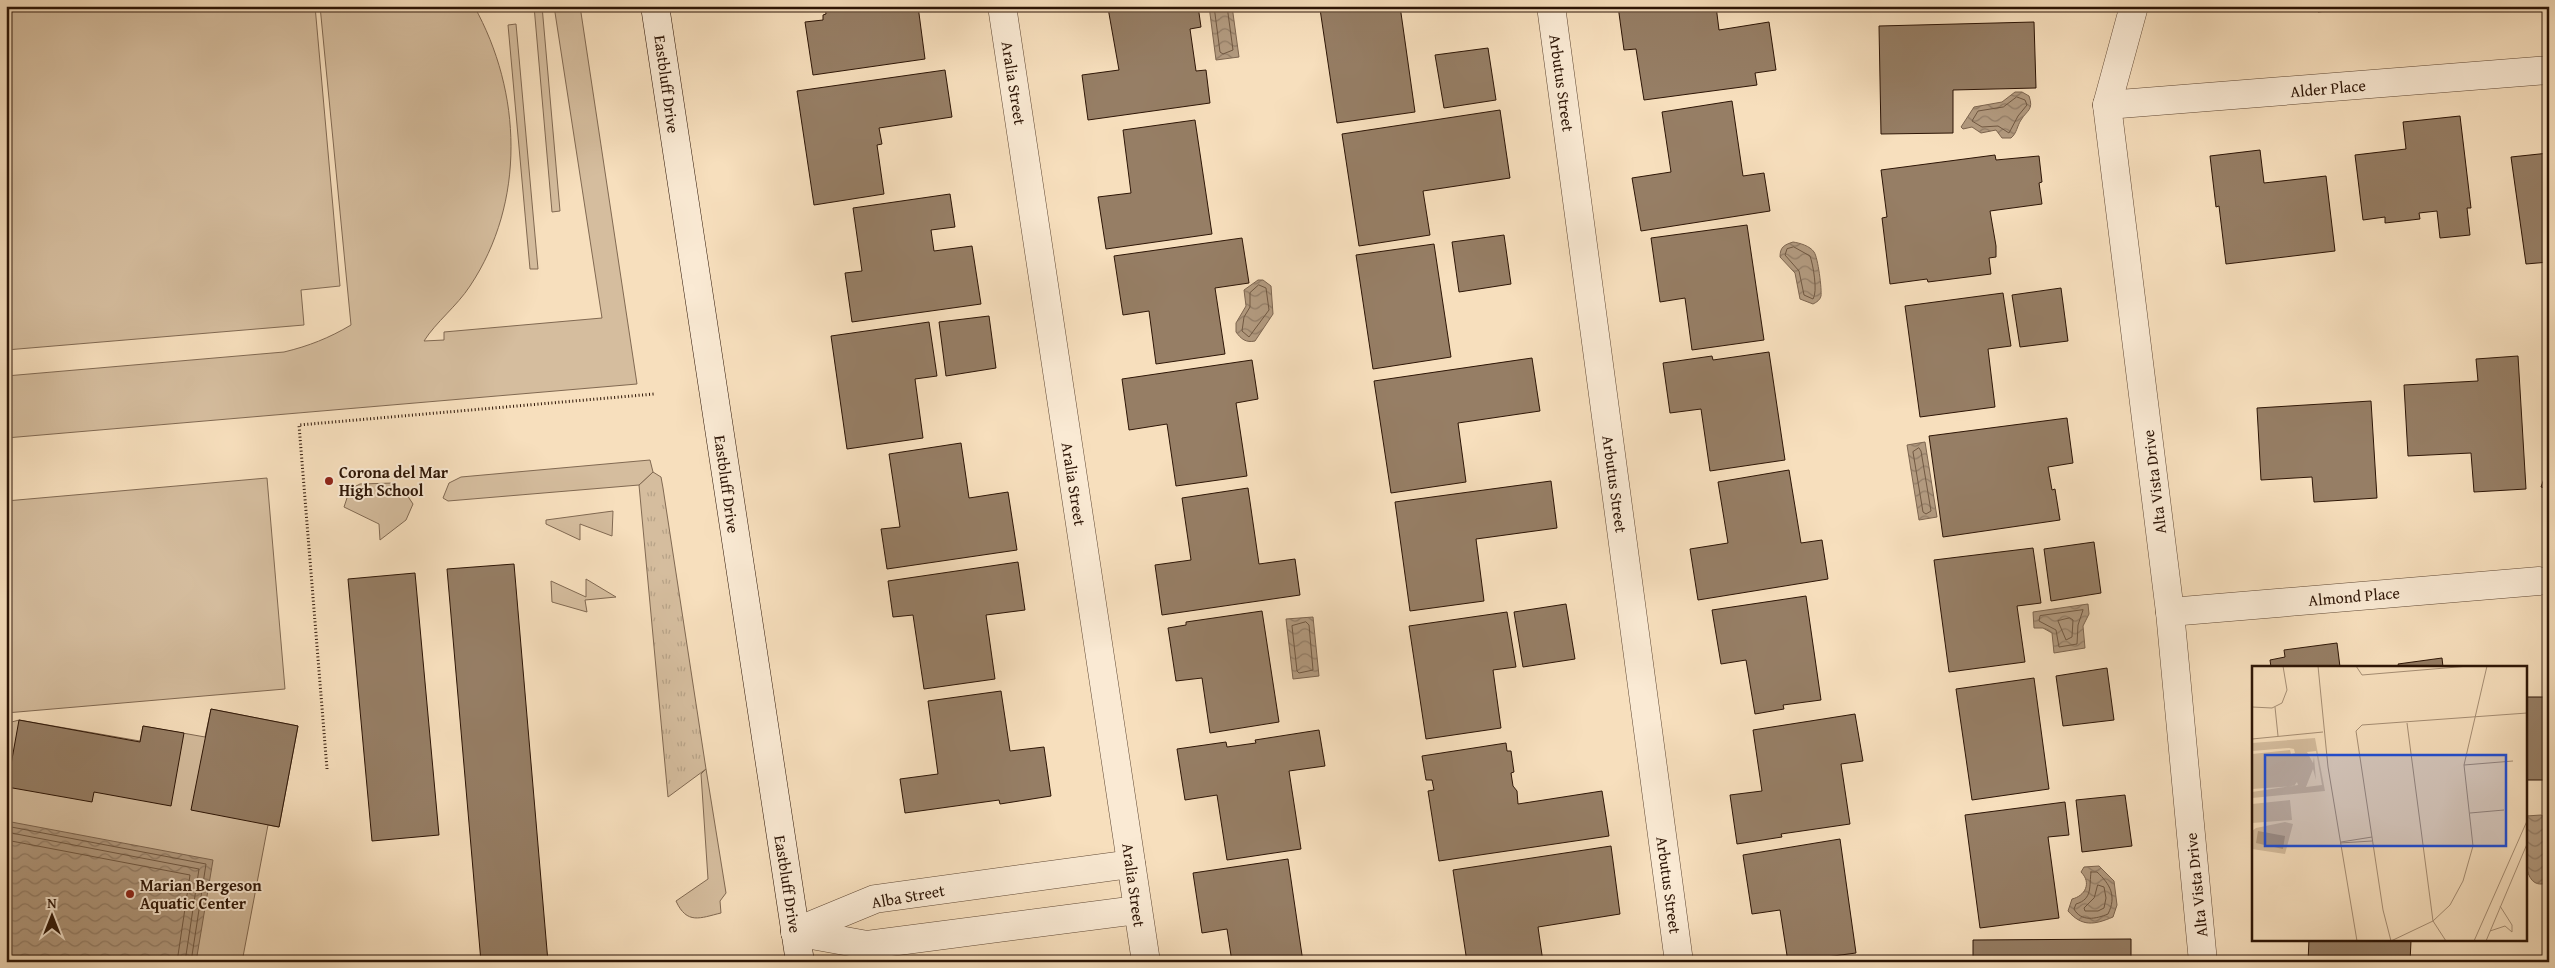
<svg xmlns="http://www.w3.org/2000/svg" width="2555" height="968" font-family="'Gentium Book Plus',serif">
	<defs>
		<pattern id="grass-tufts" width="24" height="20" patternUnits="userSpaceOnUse" patternTransform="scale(1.25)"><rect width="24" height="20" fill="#d5bd9e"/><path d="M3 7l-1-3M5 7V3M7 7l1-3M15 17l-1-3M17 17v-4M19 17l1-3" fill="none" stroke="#b7a287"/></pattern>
		<pattern id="water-waves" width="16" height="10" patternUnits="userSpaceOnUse" patternTransform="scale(1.25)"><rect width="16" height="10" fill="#b29a7f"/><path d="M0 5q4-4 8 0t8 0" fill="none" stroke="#917c66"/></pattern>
	</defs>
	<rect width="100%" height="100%" fill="#f7dfbd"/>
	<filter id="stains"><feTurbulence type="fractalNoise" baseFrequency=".004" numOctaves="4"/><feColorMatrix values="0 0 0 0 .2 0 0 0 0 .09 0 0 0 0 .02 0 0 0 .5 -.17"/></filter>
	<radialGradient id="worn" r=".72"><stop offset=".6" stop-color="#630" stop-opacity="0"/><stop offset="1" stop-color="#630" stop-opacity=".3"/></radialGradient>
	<!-- grass -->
	<polygon fill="url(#grass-tufts)" stroke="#816952" points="653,472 661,477 663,488 706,769 668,797 639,485"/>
	<!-- green -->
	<g fill="#d5bd9e" stroke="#816952">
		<polygon points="6,6 315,6 340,286 301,290 304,325 6,350"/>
		<path d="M320 6H474C522 92 526 202 470 286 457 306 436 322 424 341L444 340V332L602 318 554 6H580L637 384 6 438V376L284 352C309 346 329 338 351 325Z"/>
		<polygon points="534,6 542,6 560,211 552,212"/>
		<polygon points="516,24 538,269 530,269 508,25"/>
		<polygon points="650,460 653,472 639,485 448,501 443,498 449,483 461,477"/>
		<polygon points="267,478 285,689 6,713 6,501"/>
		<polygon points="394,483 407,495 413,504 406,520 380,540 379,524 344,507 350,489 360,484"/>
		<polygon points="613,511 612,536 580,524 580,540 546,524 546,520"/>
		<polygon points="586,579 616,597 585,600 587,612 552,602 551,581 586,597"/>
		<polygon points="211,709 298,726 279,827 268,825 242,962 6,962 8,723 19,720 140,741 143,726 205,737"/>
		<path d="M706 769 726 893 720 901 721 913C700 918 687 925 676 901L708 879 701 774Z"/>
	</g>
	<!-- water -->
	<g fill="url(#water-waves)" stroke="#7d654f">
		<polygon points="1209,6 1232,6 1239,57 1216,60"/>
		<path d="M2015 92H2022L2029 96C2034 110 2027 110 2021 120 2017 126 2017 133 2011 138H2002L1996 130 1981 133 1972 127 1963 129 1961 127 1974 107 2002 102Z"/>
		<path d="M1793 242C1800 243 1810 246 1814 252 1818 257 1822 290 1821 296 1820 300 1817 302 1813 304L1800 299 1795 273 1780 257C1780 247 1784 245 1793 242Z"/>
		<path d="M1258 280H1263L1271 286 1273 314 1255 341C1246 343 1241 339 1236 332V323L1246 306 1244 290Z"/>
		<polygon points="1925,442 1937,517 1919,520 1907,445"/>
		<polygon points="2088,604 2089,614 2083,626 2085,648 2054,653 2052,633 2043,628 2034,628 2033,612"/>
		<polygon points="1313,617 1319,676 1293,679 1286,619"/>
		<path d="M2541 815 2549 819V882C2517 896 2526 833 2526 816Z"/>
		<polygon points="6,821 213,860 196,962 30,962 6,957"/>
		<path d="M2099 866 2114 881 2117 905 2113 917C2094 925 2082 927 2068 911L2072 899C2085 896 2092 883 2081 872L2084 867Z"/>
	</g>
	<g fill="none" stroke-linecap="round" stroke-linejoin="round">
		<!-- shore -->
		<g stroke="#705842" stroke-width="1">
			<polyline points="1214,6 1220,52 1223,54 1233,50 1227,6"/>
			<polygon points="2017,97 2025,100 2027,105 2018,116 2009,133 1998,126 1982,127 1972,121 1978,111 2003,107"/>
			<path d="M1794 247 1810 256C1813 264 1818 292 1813 299L1804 295 1799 271 1785 255 1787 249Z"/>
			<polygon points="1259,285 1266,288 1269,310 1249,337 1242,331 1244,317 1250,307 1250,293"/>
			<polygon points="1919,448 1921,451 1931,511 1926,514 1923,512 1913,452"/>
			<polygon points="2083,610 2078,625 2077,644 2059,647 2056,630 2039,621 2040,616"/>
			<polygon points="2070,618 2073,620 2072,637 2066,640 2058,621"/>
			<polygon points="1306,622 1309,625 1313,670 1299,673 1297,671 1292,626"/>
			<polyline points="6,826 206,864 191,962"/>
			<polyline points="6,832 199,869 185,962"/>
			<polyline points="6,840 190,875 177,962"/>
			<path d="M2091 872H2097C2110 884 2117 896 2108 914 2096 919 2081 922 2074 909L2076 904C2093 899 2089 886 2091 872Z"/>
			<polygon points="2098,885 2104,887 2106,898 2104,908 2098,911 2085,911 2084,908 2094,898"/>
		</g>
	</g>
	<!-- building -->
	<g fill="#967e65" stroke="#2d1506">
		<polygon points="825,6 918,6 925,59 813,75 805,22 823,20 823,15 826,14"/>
		<polygon points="1121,6 1198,6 1201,27 1190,29 1196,71 1206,70 1210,103 1088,120 1082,75 1119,70 1108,8"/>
		<polygon points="1337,6 1400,6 1415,112 1337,123 1320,9"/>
		<polygon points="1618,6 1716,6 1719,30 1769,22 1776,70 1755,73 1757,85 1644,100 1636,49 1624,50"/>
		<polygon points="2318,6 2372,6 2318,12"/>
		<polygon points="2034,22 2036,88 1953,90 1953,133 1881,134 1879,26"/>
		<polygon points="1488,48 1496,100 1444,108 1435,55"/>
		<polygon points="945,70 952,117 879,128 882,144 877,145 884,194 814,205 797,91"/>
		<polygon points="1732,101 1743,176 1764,173 1770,211 1641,231 1632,178 1671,172 1662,112"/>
		<polygon points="1500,110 1510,178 1423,191 1430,235 1359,246 1342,134"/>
		<polygon points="2460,116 2471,208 2467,208 2470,235 2440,238 2437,211 2419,213 2420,219 2385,223 2385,217 2363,220 2355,155 2406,149 2403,122"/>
		<polygon points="1195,120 1212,234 1106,249 1098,197 1131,193 1123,130"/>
		<polygon points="2260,150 2264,183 2326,176 2335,251 2226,264 2219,206 2216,207 2210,156"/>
		<polygon points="2549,153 2549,262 2526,264 2511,157"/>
		<polygon points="1995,155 1996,160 2039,156 2042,182 2039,183 2042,204 1990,211 1996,246 1996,257 1989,258 1991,274 1928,282 1927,279 1890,284 1882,218 1887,217 1881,170"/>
		<polygon points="950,194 955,227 931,230 934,251 972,246 981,304 852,322 845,273 862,271 853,208"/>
		<polygon points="1747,225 1764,340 1692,350 1685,298 1660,302 1651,238"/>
		<polygon points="1504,235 1511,284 1459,292 1452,242"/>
		<polygon points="1242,238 1249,283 1215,288 1225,354 1156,364 1149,311 1123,315 1114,256"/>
		<polygon points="1434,244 1451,357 1373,369 1356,255"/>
		<polygon points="2061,288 2068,341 2020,347 2012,295"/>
		<polygon points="2003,293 2011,346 1988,349 1995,407 1920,417 1905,306"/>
		<polygon points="989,316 996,368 946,376 939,322"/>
		<polygon points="929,322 937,376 915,379 923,438 847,449 831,336"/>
		<polygon points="1769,352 1785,460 1710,471 1701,409 1670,413 1663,363 1712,356 1713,360"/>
		<polygon points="2518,356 2526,489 2474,492 2471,453 2408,456 2404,385 2478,381 2476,359"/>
		<polygon points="1532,358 1540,411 1458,423 1466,482 1391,493 1374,381"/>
		<polygon points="1252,360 1258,399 1236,403 1247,476 1176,486 1167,424 1129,430 1122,379"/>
		<polygon points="2371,401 2377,498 2314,502 2312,477 2261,480 2257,408"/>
		<polygon points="2067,418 2073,463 2048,467 2052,490 2055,489 2060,520 1943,537 1929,436"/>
		<polygon points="961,443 969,498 1008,492 1017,550 887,569 881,529 900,527 889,454"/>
		<polygon points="2549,465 2549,489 2541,487"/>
		<polygon points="1789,470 1801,543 1822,540 1828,579 1698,600 1690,549 1728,543 1718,482"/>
		<polygon points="1551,481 1557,528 1476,539 1484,601 1410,611 1395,502"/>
		<polygon points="1248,488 1259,564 1295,559 1300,595 1162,615 1155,565 1191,560 1182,498"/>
		<polygon points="2094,542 2101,593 2051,601 2044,549"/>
		<polygon points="2033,548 2041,603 2017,606 2025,662 1949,672 1934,560"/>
		<polygon points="1018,562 1025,610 986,615 995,679 924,689 913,615 893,617 888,581"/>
		<polygon points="514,564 548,962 481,962 447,569"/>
		<polygon points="415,573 439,835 372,841 348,579"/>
		<polygon points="1806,596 1821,700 1783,705 1784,709 1755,714 1746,660 1721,664 1712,610"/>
		<polygon points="1566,604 1575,659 1523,667 1514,612"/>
		<polygon points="1262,611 1279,722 1210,733 1202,678 1176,681 1168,628 1186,625 1186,622"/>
		<polygon points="1507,612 1516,667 1493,670 1501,728 1426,739 1409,626"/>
		<polygon points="2337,643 2340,667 2271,667 2270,660 2285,657 2284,650"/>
		<polygon points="2442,658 2443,667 2399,667 2398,664"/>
		<polygon points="2107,668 2114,720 2063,726 2056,676"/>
		<polygon points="2034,678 2049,789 1972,800 1956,689"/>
		<polygon points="1001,691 1010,751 1044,747 1051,796 1000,804 999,800 905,813 900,779 938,774 928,701"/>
		<rect x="2526" y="697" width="23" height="83"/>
		<polygon points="211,709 298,726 279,827 191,810"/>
		<polygon points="1855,714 1863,761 1841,764 1850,824 1781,834 1782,837 1737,844 1730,795 1762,791 1753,730"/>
		<polygon points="19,720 140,742 143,726 184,733 171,806 94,792 92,802 7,787"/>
		<polygon points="1319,730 1325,766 1289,771 1301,849 1227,860 1217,795 1185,800 1177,749 1226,742 1227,747 1256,743 1255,740"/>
		<polygon points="1506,743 1507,751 1511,751 1514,772 1511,773 1513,786 1517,791 1518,804 1602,791 1609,836 1439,861 1428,791 1434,790 1432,780 1426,780 1422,756"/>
		<polygon points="2125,795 2132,846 2082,852 2076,800"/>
		<polygon points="2065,802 2069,835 2048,837 2059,918 1980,928 1965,815"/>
		<polygon points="1840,839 1856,953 1788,962 1780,910 1752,914 1743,855"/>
		<polygon points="1611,846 1620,914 1538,927 1543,962 1467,962 1453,870"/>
		<polygon points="1288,859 1303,962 1232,962 1227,929 1202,933 1193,873"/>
		<polygon points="2131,939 2131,962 1973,962 1973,940"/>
		<polygon points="2309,939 2411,941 2410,962 2308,962"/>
	</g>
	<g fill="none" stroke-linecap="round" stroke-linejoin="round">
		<!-- minor casing -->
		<g stroke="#604834" stroke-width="29">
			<g id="minor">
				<polyline points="1002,6 1146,962"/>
				<polyline points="1551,6 1679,962"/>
				<polyline points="2134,6 2107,105 2170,612 2203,962"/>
				<polyline points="2107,105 2549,70"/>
				<polyline points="2170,612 2539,581"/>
				<polyline points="795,932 867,945 1137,910"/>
				<polyline points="795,932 875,899 1131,864"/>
			</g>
		</g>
		<!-- secondary casing -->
		<g stroke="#2d1506" stroke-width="29">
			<polyline id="secondary" points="655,6 800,962"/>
		</g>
		<!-- path -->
		<polyline stroke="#2d1506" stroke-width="3" stroke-dasharray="1 2.5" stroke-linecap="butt" points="327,769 299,425 654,394"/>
		<!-- minor -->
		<use href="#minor" stroke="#faead4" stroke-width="28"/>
		<!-- secondary -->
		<use href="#secondary" stroke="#faead4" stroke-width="28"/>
	</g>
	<!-- markers -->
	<g fill="#8f2418" stroke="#faead4" stroke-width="2">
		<circle cx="329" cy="481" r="5"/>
		<circle cx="130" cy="894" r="5"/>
	</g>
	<g text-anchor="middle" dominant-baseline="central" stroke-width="4" stroke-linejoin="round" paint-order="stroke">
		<!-- street labels -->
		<g font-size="16" fill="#2d1506" stroke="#faead4">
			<text transform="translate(1014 83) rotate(81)">Aralia Street</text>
			<text transform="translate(1562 83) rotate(82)">Arbutus Street</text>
			<text transform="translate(667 84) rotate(82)">Eastbluff Drive</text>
			<text transform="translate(2328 88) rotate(-5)">Alder Place</text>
			<text transform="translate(2154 482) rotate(-97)">Alta Vista Drive</text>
			<text transform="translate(727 484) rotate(82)">Eastbluff Drive</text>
			<text transform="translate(1074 484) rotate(81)">Aralia Street</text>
			<text transform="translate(1615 484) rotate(82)">Arbutus Street</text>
			<text transform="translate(2354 596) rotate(-5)">Almond Place</text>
			<text transform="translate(788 884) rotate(81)">Eastbluff Drive</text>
			<text transform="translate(1134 885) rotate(82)">Aralia Street</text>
			<text transform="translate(1669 885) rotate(82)">Arbutus Street</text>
			<text transform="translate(2196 885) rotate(-96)">Alta Vista Drive</text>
			<text transform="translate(908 896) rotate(-10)">Alba Street</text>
		</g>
		<!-- poi labels -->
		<g font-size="16" font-weight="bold" fill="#2d1506" stroke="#faead4" text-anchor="start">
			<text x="339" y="472">Corona del Mar<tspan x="339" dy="18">High School</tspan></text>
			<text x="140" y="885">Marian Bergeson<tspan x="140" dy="18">Aquatic Center</tspan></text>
		</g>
	</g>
	<!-- overview -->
	<g transform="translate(2252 666)">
		<rect width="275" height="275" fill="#f7dfbd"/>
		<path d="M63 72 73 125 0 132V126L46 119 45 116 42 120 0 123V88L38 84 39 88 43 87 42 83 37 82 0 85V77ZM64 85 70 119 54 121 61 103 64 114 62 91 61 97 55 86ZM38 134 40 154 0 157V138ZM33 156 41 158 33 188 0 183V165L4 162Z" fill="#d5bd9e" fill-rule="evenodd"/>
		<path d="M6 165 33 170 31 183 4 177Z" fill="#b29a7f"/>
		<path fill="none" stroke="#a68e74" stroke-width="1" d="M66 0 76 101 105 275M104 0 110 9 217 0M0 41 20 42 30 37 35 24 31 0M23 41 26 70M155 57 181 255 194 275M0 73 71 66M212 99 261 95M218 147 252 144M89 176 120 171M88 177 120 175M248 240 260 259V266M238 265 253 260 260 266M139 275 131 244 104 65 110 59 275 47M139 275 181 255 198 239 211 215 221 180 212 99 235 0M222 275 275 155M234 275 275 178"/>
		<path fill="#1d4ed8" fill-opacity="0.15" stroke="#1d4ed8" stroke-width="2.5" d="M13 89H254V180H13Z"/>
		<rect width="275" height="275" fill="none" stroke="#2d1506" stroke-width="2.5"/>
	</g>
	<!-- margin -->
	<rect width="2555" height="968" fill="none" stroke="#f7dfbd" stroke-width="25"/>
	<rect x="8" y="8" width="2540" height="953" fill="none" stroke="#2d1506" stroke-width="2.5"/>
	<rect x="12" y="12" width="2530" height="943" fill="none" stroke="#2d1506"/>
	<!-- north arrow -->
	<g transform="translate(52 916)" stroke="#faead4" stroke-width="4" paint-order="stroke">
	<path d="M0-4L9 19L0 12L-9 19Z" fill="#2d1506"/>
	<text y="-8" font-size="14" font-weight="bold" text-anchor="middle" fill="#2d1506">N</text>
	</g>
	<rect width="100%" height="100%" filter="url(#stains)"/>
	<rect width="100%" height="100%" fill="url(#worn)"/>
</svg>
